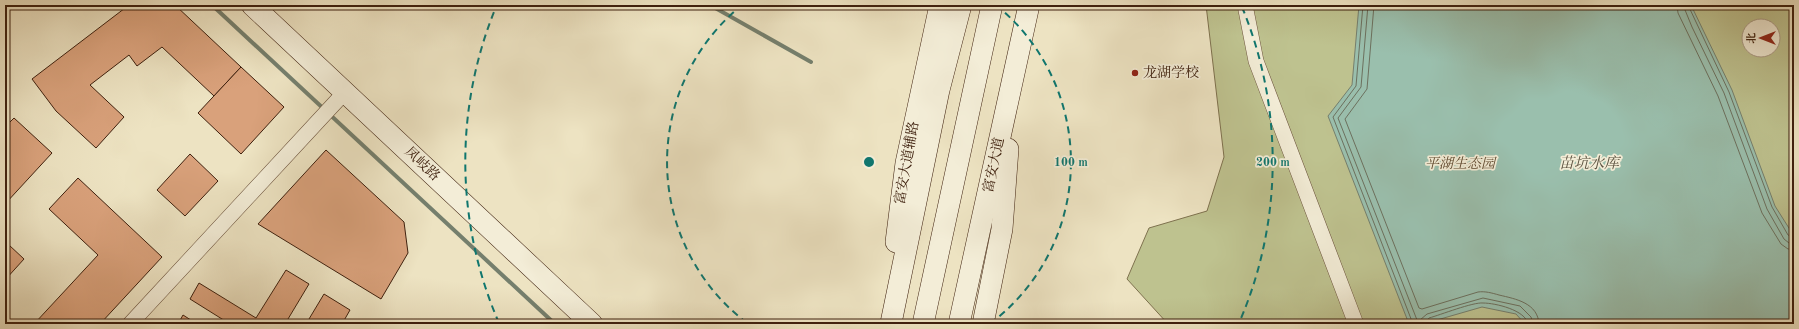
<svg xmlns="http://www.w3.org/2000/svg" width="1799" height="329" font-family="'Old Standard TT','Noto Serif SC',serif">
	<rect width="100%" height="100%" fill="#ede3c2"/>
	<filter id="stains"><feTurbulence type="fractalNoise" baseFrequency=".005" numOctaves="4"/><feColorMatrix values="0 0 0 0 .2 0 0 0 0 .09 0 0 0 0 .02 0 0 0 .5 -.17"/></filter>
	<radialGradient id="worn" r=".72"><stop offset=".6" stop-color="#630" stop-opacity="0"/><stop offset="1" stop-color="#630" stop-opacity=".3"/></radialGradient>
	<!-- green -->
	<path fill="#bec28f" stroke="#7e714e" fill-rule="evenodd" d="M1206 5H1794V324H1168L1127 279 1149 228 1207 211 1224 157ZM1749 26H1773V50H1749Z"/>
	<!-- water -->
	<polygon fill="#9abfad" stroke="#757f6d" points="1359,5 1691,5 1732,90 1775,206 1794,236 1794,324 1525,324 1516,314 1482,307 1423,324 1409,324 1328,116 1352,85"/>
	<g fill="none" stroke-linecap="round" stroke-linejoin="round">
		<!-- shore -->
		<g stroke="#6c705e" stroke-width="1">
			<polyline points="1363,5 1356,86 1333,117 1413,324"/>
			<polyline points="1368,5 1361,87 1338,118 1417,320 1420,320 1427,314 1483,298 1520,306 1531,317 1533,324"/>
			<path d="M1374 5 1367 89 1345 119 1419 308 1422 309 1478 292C1485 291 1492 293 1499 295 1516 299 1538 303 1539 324"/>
			<polyline points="1677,5 1678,13 1718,96 1762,213 1781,244 1788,249 1794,249"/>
			<polyline points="1683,5 1692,27 1724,93 1767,209 1784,239 1789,243 1794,243"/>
			<polyline points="1688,5 1729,92 1772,207 1788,235 1794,238"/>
			<path d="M1425 324 1429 318C1440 315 1473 302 1483 303 1495 303 1526 310 1528 324"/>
		</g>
		<!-- stream -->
		<g stroke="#757f6d" stroke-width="4">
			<polyline points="212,5 555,324"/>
			<polyline points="710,5 811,62"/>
		</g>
	</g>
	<!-- building -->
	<g fill="#d9a17b" stroke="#3e200e">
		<polygon points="129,5 175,5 241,67 214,96 162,47 137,66 129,55 90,85 124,117 96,148 56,111 32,79"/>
		<polygon points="241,67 284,107 241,154 198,113"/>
		<polygon points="14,118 52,153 5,204 5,127"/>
		<polygon points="326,150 404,222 408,253 381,299 258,224"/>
		<polygon points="190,154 218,181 185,216 157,190"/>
		<polygon points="78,178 162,257 100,324 34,324 98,255 49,209"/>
		<polygon points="9,245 24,259 5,280 5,249"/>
		<polygon points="286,270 309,284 285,324 230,324 190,299 199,283 256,318"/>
		<polygon points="324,294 350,310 342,324 306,324"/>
		<polygon points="183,315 197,324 178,324"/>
	</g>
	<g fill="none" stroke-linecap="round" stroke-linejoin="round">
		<!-- street casing -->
		<g stroke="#6a513b" stroke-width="16">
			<g id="street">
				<polyline points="1245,5 1256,61 1356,324"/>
				<polyline points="130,324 345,92"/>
			</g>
		</g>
		<!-- secondary casing -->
		<g stroke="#3e200e" stroke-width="22">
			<g id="secondary">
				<polyline points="252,5 592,324"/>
				<polyline points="896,242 906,163 940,5"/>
				<polyline points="891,323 939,90 961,5"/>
				<polyline points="923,324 992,5"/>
				<polyline points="959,324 1029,5"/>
				<polyline points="983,324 1002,229 1008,149"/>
			</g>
		</g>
		<!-- street -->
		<use href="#street" stroke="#f3edd7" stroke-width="15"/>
		<!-- secondary -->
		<use href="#secondary" stroke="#f3edd7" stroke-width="21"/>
	</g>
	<!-- distance rings -->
	<g fill="none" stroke="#0f766e" stroke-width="2" stroke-dasharray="7 5">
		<path d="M747 323A202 202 0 0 1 742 5M996 5A202 202 0 0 1 991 323"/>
		<path d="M499 323A404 404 0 0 1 496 7M1242 7A404 404 0 0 1 1239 323"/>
	</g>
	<!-- markers -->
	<circle fill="#8f2418" stroke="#f3edd7" stroke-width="1.5" cx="1135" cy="73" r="4"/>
	<g text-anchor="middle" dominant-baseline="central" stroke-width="3.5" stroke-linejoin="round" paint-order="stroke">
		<!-- poi labels -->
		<g font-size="14" fill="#3e200e" stroke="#f3edd7" text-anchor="start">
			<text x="1143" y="73">龙湖学校</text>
		</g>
		<!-- street labels -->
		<g font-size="14" fill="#3e200e" stroke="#f3edd7">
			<text transform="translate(907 163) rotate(-80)">富安大道辅路</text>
			<text transform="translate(422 164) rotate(43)">凤岐路</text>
			<text transform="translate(994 165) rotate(-78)">富安大道</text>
		</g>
		<!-- park labels -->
		<g font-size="14" font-style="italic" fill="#5e482e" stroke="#f3edd7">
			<text x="1460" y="164">平湖生态园</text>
		</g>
		<!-- water labels -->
		<g font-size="15" font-style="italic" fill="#5a503e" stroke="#f3edd7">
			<text x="1589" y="164">苗坑水库</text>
		</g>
	</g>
	<circle cx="869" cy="162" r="6" fill="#0f766e" stroke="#f3edd7" stroke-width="2"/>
	<g font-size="12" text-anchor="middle" font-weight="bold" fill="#0f766e" stroke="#f3edd7" stroke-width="3.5" stroke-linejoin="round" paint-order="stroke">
		<text x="1071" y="166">100 m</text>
		<text x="1273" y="166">200 m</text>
	</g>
	<!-- margin -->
	<rect width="1799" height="329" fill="none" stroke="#ede3c2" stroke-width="20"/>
	<rect x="6" y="6" width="1787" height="317" fill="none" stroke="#3e200e" stroke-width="2"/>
	<rect x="10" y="10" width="1779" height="309" fill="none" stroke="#3e200e"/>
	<!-- north arrow -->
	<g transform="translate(1761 38) rotate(270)"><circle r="19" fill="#f3edd7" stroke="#ab9b87"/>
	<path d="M0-3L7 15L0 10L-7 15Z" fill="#8f2418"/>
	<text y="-6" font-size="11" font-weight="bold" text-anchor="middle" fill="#3e200e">北</text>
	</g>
	<rect width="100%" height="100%" filter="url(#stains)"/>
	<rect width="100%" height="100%" fill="url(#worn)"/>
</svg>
